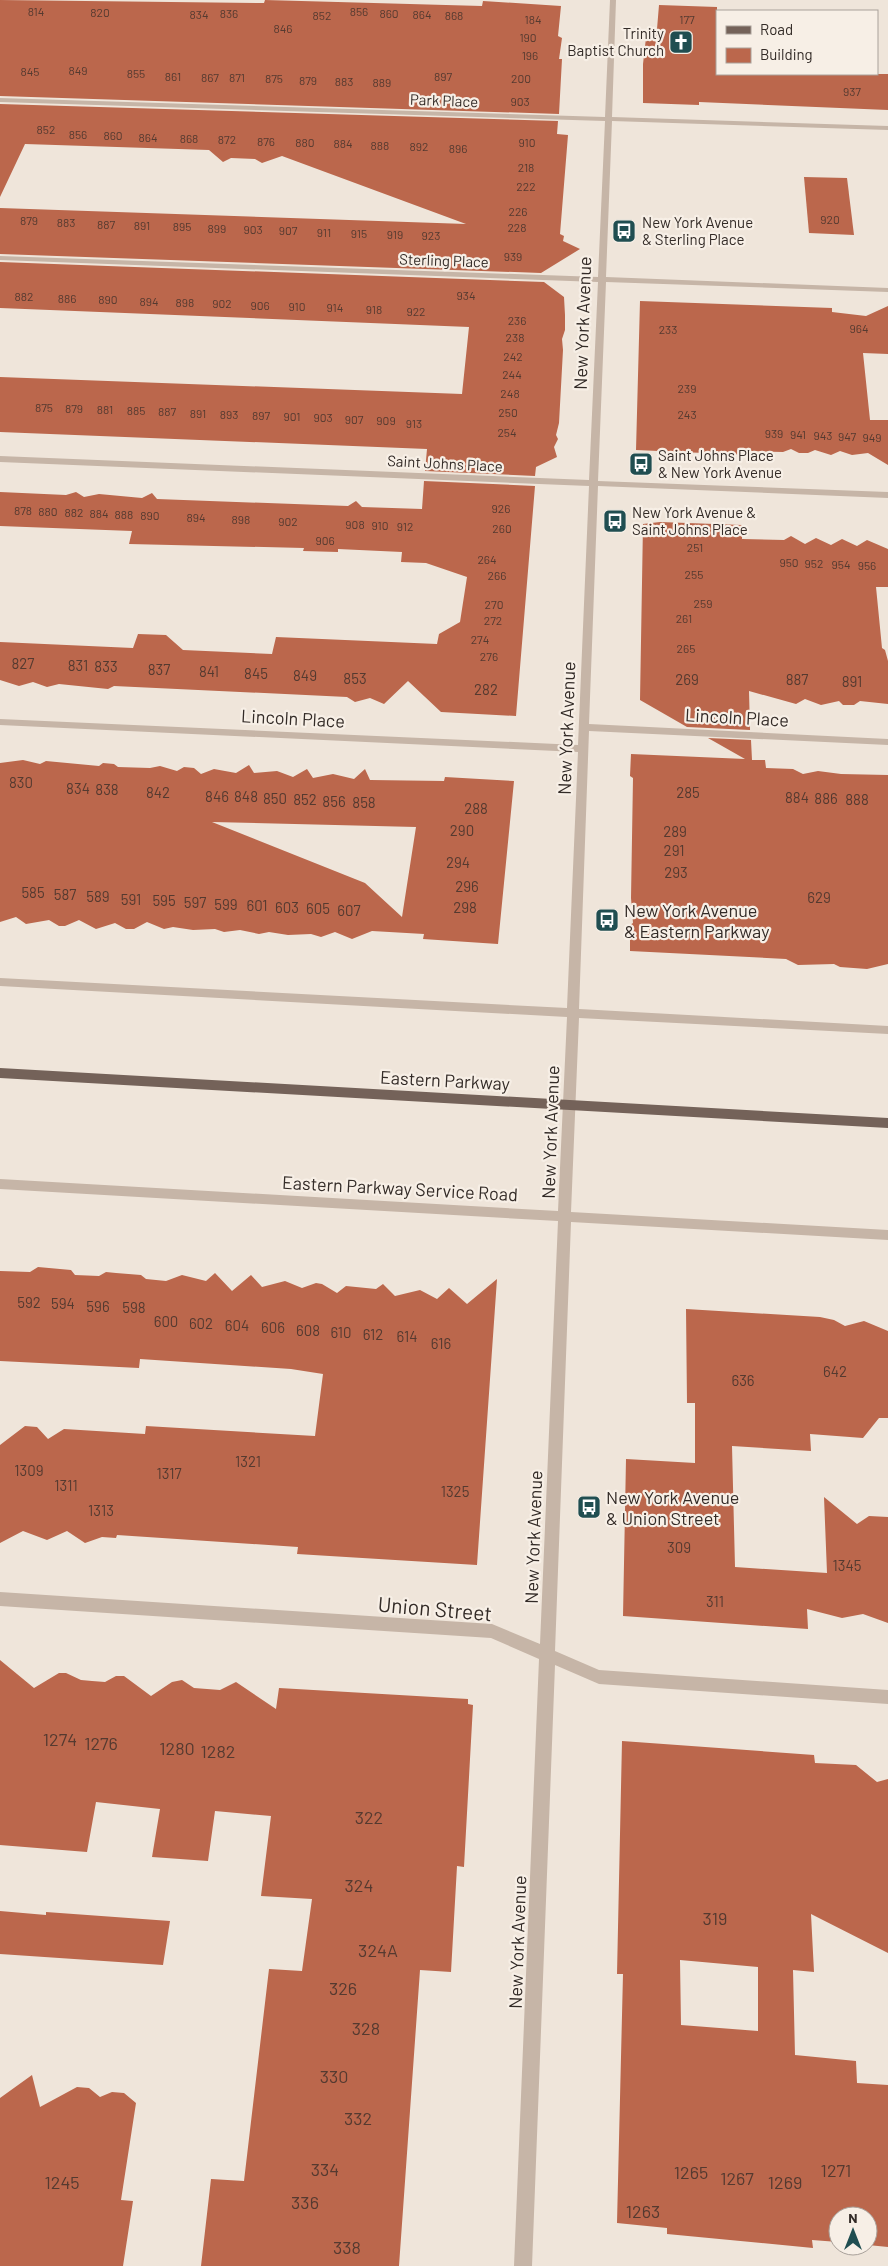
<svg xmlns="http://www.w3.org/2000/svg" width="888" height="2266" font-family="Barlow,sans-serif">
	<rect width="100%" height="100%" fill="#efe5da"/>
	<!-- building -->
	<g fill="#bb674c" fill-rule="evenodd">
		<polygon points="0,0 264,3 265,0 482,6 483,1 561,6 558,36 562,38 559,59 562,59 559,114 0,96"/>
		<polygon points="659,5 717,7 717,74 888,74 888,110 699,102 699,105 643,103 643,64 647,29 657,29"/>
		<polygon points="0,104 558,121 557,134 568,135 560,234 564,236 563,241 580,249 541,273 0,254 0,208 466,224 282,156 262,163 255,159 231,158 223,162 209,150 25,144 0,197"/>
		<polygon points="804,177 847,178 854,235 809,233"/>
		<polygon points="0,262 544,282 564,297 565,315 565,330 562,339 563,350 559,423 556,435 558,439 554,447 557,457 536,467 535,476 425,471 427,449 0,432 0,377 462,394 469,327 0,308"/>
		<polygon points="640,301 832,308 832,312 866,316 888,306 888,354 863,353 870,420 888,420 888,465 868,453 852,455 840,451 831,455 815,450 808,453 799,453 791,449 783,452 749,451 749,455 636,450"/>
		<polygon points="424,481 535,486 516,716 441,712 408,681 384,704 370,698 355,702 347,697 114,686 108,689 59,684 47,687 33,682 19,686 0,680 0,642 133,648 138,634 166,635 183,650 272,654 276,637 437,644 439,634 460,622 467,577 426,563 401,562 402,552 338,549 338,552 303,551 304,548 129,544 132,531 0,526 0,492 66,495 76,492 84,497 99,494 142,498 152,493 157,499 348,506 356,501 362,507 422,509"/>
		<polygon points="660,522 742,525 742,539 784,540 791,536 805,544 816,538 831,545 842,539 857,546 867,540 888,549 888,587 876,587 882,648 885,650 888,661 888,704 860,701 854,705 843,705 839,701 821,705 805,699 796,704 749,691 750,730 687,727 640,700 643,524"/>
		<polygon points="708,738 751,740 752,760 765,760 766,768 793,769 803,774 818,771 841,774 888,775 888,964 867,969 840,967 834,964 798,965 786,959 630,951 630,925 633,923 631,898 633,778 630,776 631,754 745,759"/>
		<path d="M23 760 40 764 46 761 99 766 103 763 114 764 118 767 150 768 160 766 177 771 184 767 194 768 201 774 214 769 236 773 249 765 254 773 277 771 293 777 307 769 313 778 333 774 354 779 365 769 370 780 444 781 445 777 514 781 498 944 423 939 424 934 372 931 352 939 335 932 321 937 311 934 288 935 269 932 259 934 240 930 224 932 215 929 193 930 173 927 164 929 147 922 134 929H126L115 923 96 929 79 920 65 926H59L49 920 26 924 16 917 0 922V763ZM212 822 416 827 402 917 365 883Z"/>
		<polygon points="38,1267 71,1270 75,1275 99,1276 106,1272 116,1273 141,1275 146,1279 166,1281 182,1275 206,1281 215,1273 232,1291 251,1275 262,1287 285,1281 302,1288 316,1283 322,1284 337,1293 346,1286 376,1289 383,1284 395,1296 420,1290 437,1299 449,1288 467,1304 497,1279 477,1565 297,1554 298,1547 117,1535 116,1538 102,1537 85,1543 67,1531 47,1540 23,1531 0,1543 0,1445 25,1426 37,1427 48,1439 64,1429 145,1434 146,1426 315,1436 323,1374 291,1369 140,1359 139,1368 0,1361 0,1271 30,1272"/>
		<polygon points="686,1309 820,1317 834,1320 845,1326 864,1321 888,1331 888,1418 879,1418 863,1438 810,1434 811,1451 732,1446 735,1567 827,1573 824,1497 857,1524 869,1516 888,1517 888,1623 863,1614 842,1618 807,1609 808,1629 623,1616 626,1459 695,1463 695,1403 687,1403"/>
		<polygon points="0,1660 34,1688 59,1673 66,1673 81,1680 92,1681 105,1682 116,1676 124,1676 151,1696 172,1682 182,1680 194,1688 220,1690 236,1682 276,1709 279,1688 468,1699 468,1704 473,1705 464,1867 457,1866 451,1972 420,1970 399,2266 201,2266 211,2179 244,2181 269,1969 302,1971 312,1899 261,1896 271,1816 215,1811 208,1861 152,1857 160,1809 96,1802 87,1852 0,1845"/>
		<path d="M622 1741 814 1755 815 1763 856 1765 877 1782 888 1779V1953L811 1914 814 1972 793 1970 795 2055 856 2061 857 2083 888 2085V2247L868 2245V2216H838V2242L812 2240 813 2248 667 2234V2228L617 2223 623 1974H617ZM680 1960 758 1967V2031L681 2025Z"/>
		<polygon points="0,1911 46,1915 46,1912 170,1921 163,1965 0,1954"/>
		<polygon points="32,2075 40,2107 77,2087 89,2088 100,2097 112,2092 124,2093 136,2103 121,2200 133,2201 123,2266 0,2266 0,2098"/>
	</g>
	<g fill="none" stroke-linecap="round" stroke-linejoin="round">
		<!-- minor -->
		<polygon fill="#c6b5a7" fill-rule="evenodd" points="610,0 616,0 612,117 888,126 888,130 612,121 606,277 888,288 888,292 606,282 598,481 888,492 888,498 598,486 589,724 888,739 888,745 589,731 579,1009 888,1026 888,1034 579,1018 571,1212 888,1230 888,1240 571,1222 555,1651 599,1670 888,1690 888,1704 599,1684 555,1665 532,2266 514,2266 539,1659 491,1638 0,1606 0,1592 492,1624 540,1644 558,1221 0,1189 0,1179 558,1211 567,1017 0,986 0,978 567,1008 578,752 0,725 0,719 578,745 589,486 0,462 0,456 589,480 598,282 0,260 0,256 598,277 605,121 0,102 0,98 605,117"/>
		<!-- major -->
		<polygon fill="#746259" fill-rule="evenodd" points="0,1068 888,1118 888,1128 0,1078"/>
	</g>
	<!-- icons -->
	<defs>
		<g id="church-square" transform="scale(1.25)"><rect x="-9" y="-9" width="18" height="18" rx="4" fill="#204e51" stroke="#f7efe6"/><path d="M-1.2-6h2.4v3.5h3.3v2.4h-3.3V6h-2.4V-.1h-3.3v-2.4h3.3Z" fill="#fff"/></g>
		<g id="bus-square" transform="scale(1.25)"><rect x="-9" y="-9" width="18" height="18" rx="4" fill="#204e51" stroke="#f7efe6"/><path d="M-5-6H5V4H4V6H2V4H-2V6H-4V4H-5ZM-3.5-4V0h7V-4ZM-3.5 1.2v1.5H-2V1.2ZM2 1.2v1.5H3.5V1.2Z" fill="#fff"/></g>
	</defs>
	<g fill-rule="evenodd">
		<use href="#church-square" x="681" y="42"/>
		<use href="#bus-square" x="624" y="231"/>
		<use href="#bus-square" x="641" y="464"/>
		<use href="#bus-square" x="615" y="521"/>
		<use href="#bus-square" x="607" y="920"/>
		<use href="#bus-square" x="589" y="1507"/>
	</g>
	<g text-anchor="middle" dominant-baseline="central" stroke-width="4.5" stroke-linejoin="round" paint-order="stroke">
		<!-- far-number labels -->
		<g font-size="12" fill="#553a30">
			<text x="36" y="11">814</text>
			<text x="359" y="11">856</text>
			<text x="100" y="12">820</text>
			<text x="229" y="13">836</text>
			<text x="389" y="13">860</text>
			<text x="199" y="14">834</text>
			<text x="422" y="14">864</text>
			<text x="322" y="15">852</text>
			<text x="454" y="15">868</text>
			<text x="533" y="19">184</text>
			<text x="687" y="19">177</text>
			<text x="283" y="28">846</text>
			<text x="528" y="37">190</text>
			<text x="530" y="55">196</text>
			<text x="78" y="70">849</text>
			<text x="30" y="71">845</text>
			<text x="136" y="73">855</text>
			<text x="173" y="76">861</text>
			<text x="443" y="76">897</text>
			<text x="210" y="77">867</text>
			<text x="237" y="77">871</text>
			<text x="274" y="78">875</text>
			<text x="521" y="78">200</text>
			<text x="308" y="80">879</text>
			<text x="344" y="81">883</text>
			<text x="382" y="82">889</text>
			<text x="852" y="91">937</text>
			<text x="520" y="101">903</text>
			<text x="46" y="129">852</text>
			<text x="78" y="134">856</text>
			<text x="113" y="135">860</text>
			<text x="148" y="137">864</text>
			<text x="189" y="138">868</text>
			<text x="227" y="139">872</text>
			<text x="266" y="141">876</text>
			<text x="305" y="142">880</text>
			<text x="527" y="142">910</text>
			<text x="343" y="143">884</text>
			<text x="380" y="145">888</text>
			<text x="419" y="146">892</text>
			<text x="458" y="148">896</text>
			<text x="526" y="167">218</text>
			<text x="526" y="186">222</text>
			<text x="518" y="211">226</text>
			<text x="830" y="219">920</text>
			<text x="29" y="220">879</text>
			<text x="66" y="222">883</text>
			<text x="106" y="224">887</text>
			<text x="142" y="225">891</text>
			<text x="182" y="226">895</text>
			<text x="517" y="227">228</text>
			<text x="217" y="228">899</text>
			<text x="253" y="229">903</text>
			<text x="288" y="230">907</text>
			<text x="324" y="232">911</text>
			<text x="359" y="233">915</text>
			<text x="395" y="234">919</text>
			<text x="431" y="235">923</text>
			<text x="513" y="256">939</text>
			<text x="466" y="295">934</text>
			<text x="24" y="296">882</text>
			<text x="67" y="298">886</text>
			<text x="108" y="299">890</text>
			<text x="149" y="301">894</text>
			<text x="185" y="302">898</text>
			<text x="222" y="303">902</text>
			<text x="260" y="305">906</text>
			<text x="297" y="306">910</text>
			<text x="335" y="307">914</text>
			<text x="374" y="309">918</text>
			<text x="416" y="311">922</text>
			<text x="517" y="320">236</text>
			<text x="859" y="328">964</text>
			<text x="668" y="329">233</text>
			<text x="515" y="337">238</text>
			<text x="513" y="356">242</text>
			<text x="512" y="374">244</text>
			<text x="687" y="388">239</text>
			<text x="510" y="393">248</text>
			<text x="44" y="407">875</text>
			<text x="74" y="408">879</text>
			<text x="105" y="409">881</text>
			<text x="136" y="410">885</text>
			<text x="167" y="411">887</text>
			<text x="508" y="412">250</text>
			<text x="198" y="413">891</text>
			<text x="229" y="414">893</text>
			<text x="687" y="414">243</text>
			<text x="261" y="415">897</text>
			<text x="292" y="416">901</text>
			<text x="323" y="417">903</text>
			<text x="354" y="419">907</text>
			<text x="386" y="420">909</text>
			<text x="414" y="423">913</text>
			<text x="507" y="432">254</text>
			<text x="774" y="433">939</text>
			<text x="798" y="434">941</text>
			<text x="823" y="435">943</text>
			<text x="847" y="436">947</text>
			<text x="872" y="437">949</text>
			<text x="501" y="508">926</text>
			<text x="23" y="510">878</text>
			<text x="48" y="511">880</text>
			<text x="74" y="512">882</text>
			<text x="99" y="513">884</text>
			<text x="124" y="514">888</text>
			<text x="150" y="515">890</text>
			<text x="196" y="517">894</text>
			<text x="241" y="519">898</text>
			<text x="288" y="521">902</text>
			<text x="355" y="524">908</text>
			<text x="380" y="525">910</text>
			<text x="405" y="526">912</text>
			<text x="502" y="528">260</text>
			<text x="325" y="540">906</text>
			<text x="695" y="547">251</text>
			<text x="487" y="559">264</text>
			<text x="789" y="562">950</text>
			<text x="814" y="563">952</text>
			<text x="841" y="564">954</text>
			<text x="867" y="565">956</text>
			<text x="694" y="574">255</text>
			<text x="497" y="575">266</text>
			<text x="703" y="603">259</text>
			<text x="494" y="604">270</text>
			<text x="684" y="618">261</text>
			<text x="493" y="620">272</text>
			<text x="480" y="639">274</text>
			<text x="686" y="648">265</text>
			<text x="489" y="656">276</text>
		</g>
		<!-- far-poi labels -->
		<g font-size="15" fill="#332b27" stroke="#f7efe6" text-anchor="start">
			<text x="664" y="33" text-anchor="end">Trinity<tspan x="664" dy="17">Baptist Church</tspan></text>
			<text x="642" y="222">New York Avenue<tspan x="642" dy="17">&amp; Sterling Place</tspan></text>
			<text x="658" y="455">Saint Johns Place<tspan x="658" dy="17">&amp; New York Avenue</tspan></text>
			<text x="632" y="512">New York Avenue &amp;<tspan x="632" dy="17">Saint Johns Place</tspan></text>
		</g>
		<!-- far-street labels -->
		<g font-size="15" fill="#332b27" stroke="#f7efe6">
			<text transform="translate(444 100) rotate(2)">Park Place</text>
			<text transform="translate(444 260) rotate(2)">Sterling Place</text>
			<text transform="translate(445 463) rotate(3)">Saint Johns Place</text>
		</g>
		<!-- number labels -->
		<g font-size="15" fill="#553a30">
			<text x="23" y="663">827</text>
			<text x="78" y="665">831</text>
			<text x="106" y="666">833</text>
			<text x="159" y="669">837</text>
			<text x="209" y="671">841</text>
			<text x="256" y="673">845</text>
			<text x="305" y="675">849</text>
			<text x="355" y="678">853</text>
			<text x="687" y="679">269</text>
			<text x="797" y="679">887</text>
			<text x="852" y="681">891</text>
			<text x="486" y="689">282</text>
			<text x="21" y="782">830</text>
			<text x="78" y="788">834</text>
			<text x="107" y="789">838</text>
			<text x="158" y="792">842</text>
			<text x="688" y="792">285</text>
			<text x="217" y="796">846</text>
			<text x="246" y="796">848</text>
			<text x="797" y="797">884</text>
			<text x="275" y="798">850</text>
			<text x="826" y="798">886</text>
			<text x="305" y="799">852</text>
			<text x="857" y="799">888</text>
			<text x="334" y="801">856</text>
			<text x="364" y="802">858</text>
			<text x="476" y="808">288</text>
			<text x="462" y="830">290</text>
			<text x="675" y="831">289</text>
			<text x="674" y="850">291</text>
			<text x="458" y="862">294</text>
			<text x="676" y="872">293</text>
			<text x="467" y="886">296</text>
			<text x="33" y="892">585</text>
			<text x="65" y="894">587</text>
			<text x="98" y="896">589</text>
			<text x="819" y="897">629</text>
			<text x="131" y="899">591</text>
			<text x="164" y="900">595</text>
			<text x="195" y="902">597</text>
			<text x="226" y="904">599</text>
			<text x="257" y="905">601</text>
			<text x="287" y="907">603</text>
			<text x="465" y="907">298</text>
			<text x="318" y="908">605</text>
			<text x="349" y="910">607</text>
			<text x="29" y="1302">592</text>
			<text x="63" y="1303">594</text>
			<text x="98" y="1306">596</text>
			<text x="134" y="1307">598</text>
			<text x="166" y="1321">600</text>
			<text x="201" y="1323">602</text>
			<text x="237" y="1325">604</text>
			<text x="273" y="1327">606</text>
			<text x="308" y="1330">608</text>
			<text x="341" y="1332">610</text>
			<text x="373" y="1334">612</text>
			<text x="407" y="1336">614</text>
			<text x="441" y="1343">616</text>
			<text x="835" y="1371">642</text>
			<text x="743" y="1380">636</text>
			<text x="248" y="1461">1321</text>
			<text x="29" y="1470">1309</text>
			<text x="169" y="1473">1317</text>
			<text x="66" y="1485">1311</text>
			<text x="455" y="1491">1325</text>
			<text x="101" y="1510">1313</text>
			<text x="679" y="1547">309</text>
			<text x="847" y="1565">1345</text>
			<text x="715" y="1601">311</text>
		</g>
		<!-- street labels -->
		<g font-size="18" fill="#332b27" stroke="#f7efe6">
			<text transform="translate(582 323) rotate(-88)">New York Avenue</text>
			<text transform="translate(737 717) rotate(3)">Lincoln Place</text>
			<text transform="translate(293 718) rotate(3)">Lincoln Place</text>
			<text transform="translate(566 728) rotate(-88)">New York Avenue</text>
			<text transform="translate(445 1080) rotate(3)">Eastern Parkway</text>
			<text transform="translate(550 1132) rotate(-88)">New York Avenue</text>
			<text transform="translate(400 1188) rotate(3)">Eastern Parkway Service Road</text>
			<text transform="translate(533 1537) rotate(-88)">New York Avenue</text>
			<text transform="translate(517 1942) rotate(-88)">New York Avenue</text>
		</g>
		<!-- poi labels -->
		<g font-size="18" fill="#332b27" stroke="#f7efe6" text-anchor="start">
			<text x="624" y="910">New York Avenue<tspan x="624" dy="21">&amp; Eastern Parkway</tspan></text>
			<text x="606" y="1497">New York Avenue<tspan x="606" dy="21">&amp; Union Street</tspan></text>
		</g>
		<!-- near-number labels -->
		<g font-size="18" fill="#553a30">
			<text x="60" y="1739">1274</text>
			<text x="101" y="1743">1276</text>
			<text x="177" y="1748">1280</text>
			<text x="218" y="1751">1282</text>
			<text x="369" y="1817">322</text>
			<text x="359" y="1885">324</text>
			<text x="715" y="1918">319</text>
			<text x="378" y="1950">324A</text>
			<text x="343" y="1988">326</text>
			<text x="366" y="2028">328</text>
			<text x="334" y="2076">330</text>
			<text x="358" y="2118">332</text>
			<text x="325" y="2169">334</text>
			<text x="836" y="2170">1271</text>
			<text x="691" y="2172">1265</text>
			<text x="737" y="2178">1267</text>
			<text x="62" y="2182">1245</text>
			<text x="785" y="2182">1269</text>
			<text x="305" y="2202">336</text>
			<text x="643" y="2211">1263</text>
			<text x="347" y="2247">338</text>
		</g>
		<!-- near-street labels -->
		<g font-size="21" fill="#332b27" stroke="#f7efe6">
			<text transform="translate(435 1608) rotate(5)">Union Street</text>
		</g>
	</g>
	<!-- legend -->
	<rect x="716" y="10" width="162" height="65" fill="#f7efe6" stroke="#a9a19a"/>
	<rect x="726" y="26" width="25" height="8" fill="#746259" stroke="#a9a19a"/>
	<text x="760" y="35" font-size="15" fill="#332b27">Road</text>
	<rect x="726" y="48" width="25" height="15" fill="#bb674c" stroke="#a9a19a"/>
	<text x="760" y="60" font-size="15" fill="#332b27">Building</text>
	<!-- north arrow -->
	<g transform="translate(853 2231)"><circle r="24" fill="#f7efe6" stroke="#a9a19a"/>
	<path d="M0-4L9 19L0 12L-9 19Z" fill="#204e51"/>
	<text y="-8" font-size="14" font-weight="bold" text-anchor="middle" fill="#332b27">N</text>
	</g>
</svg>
